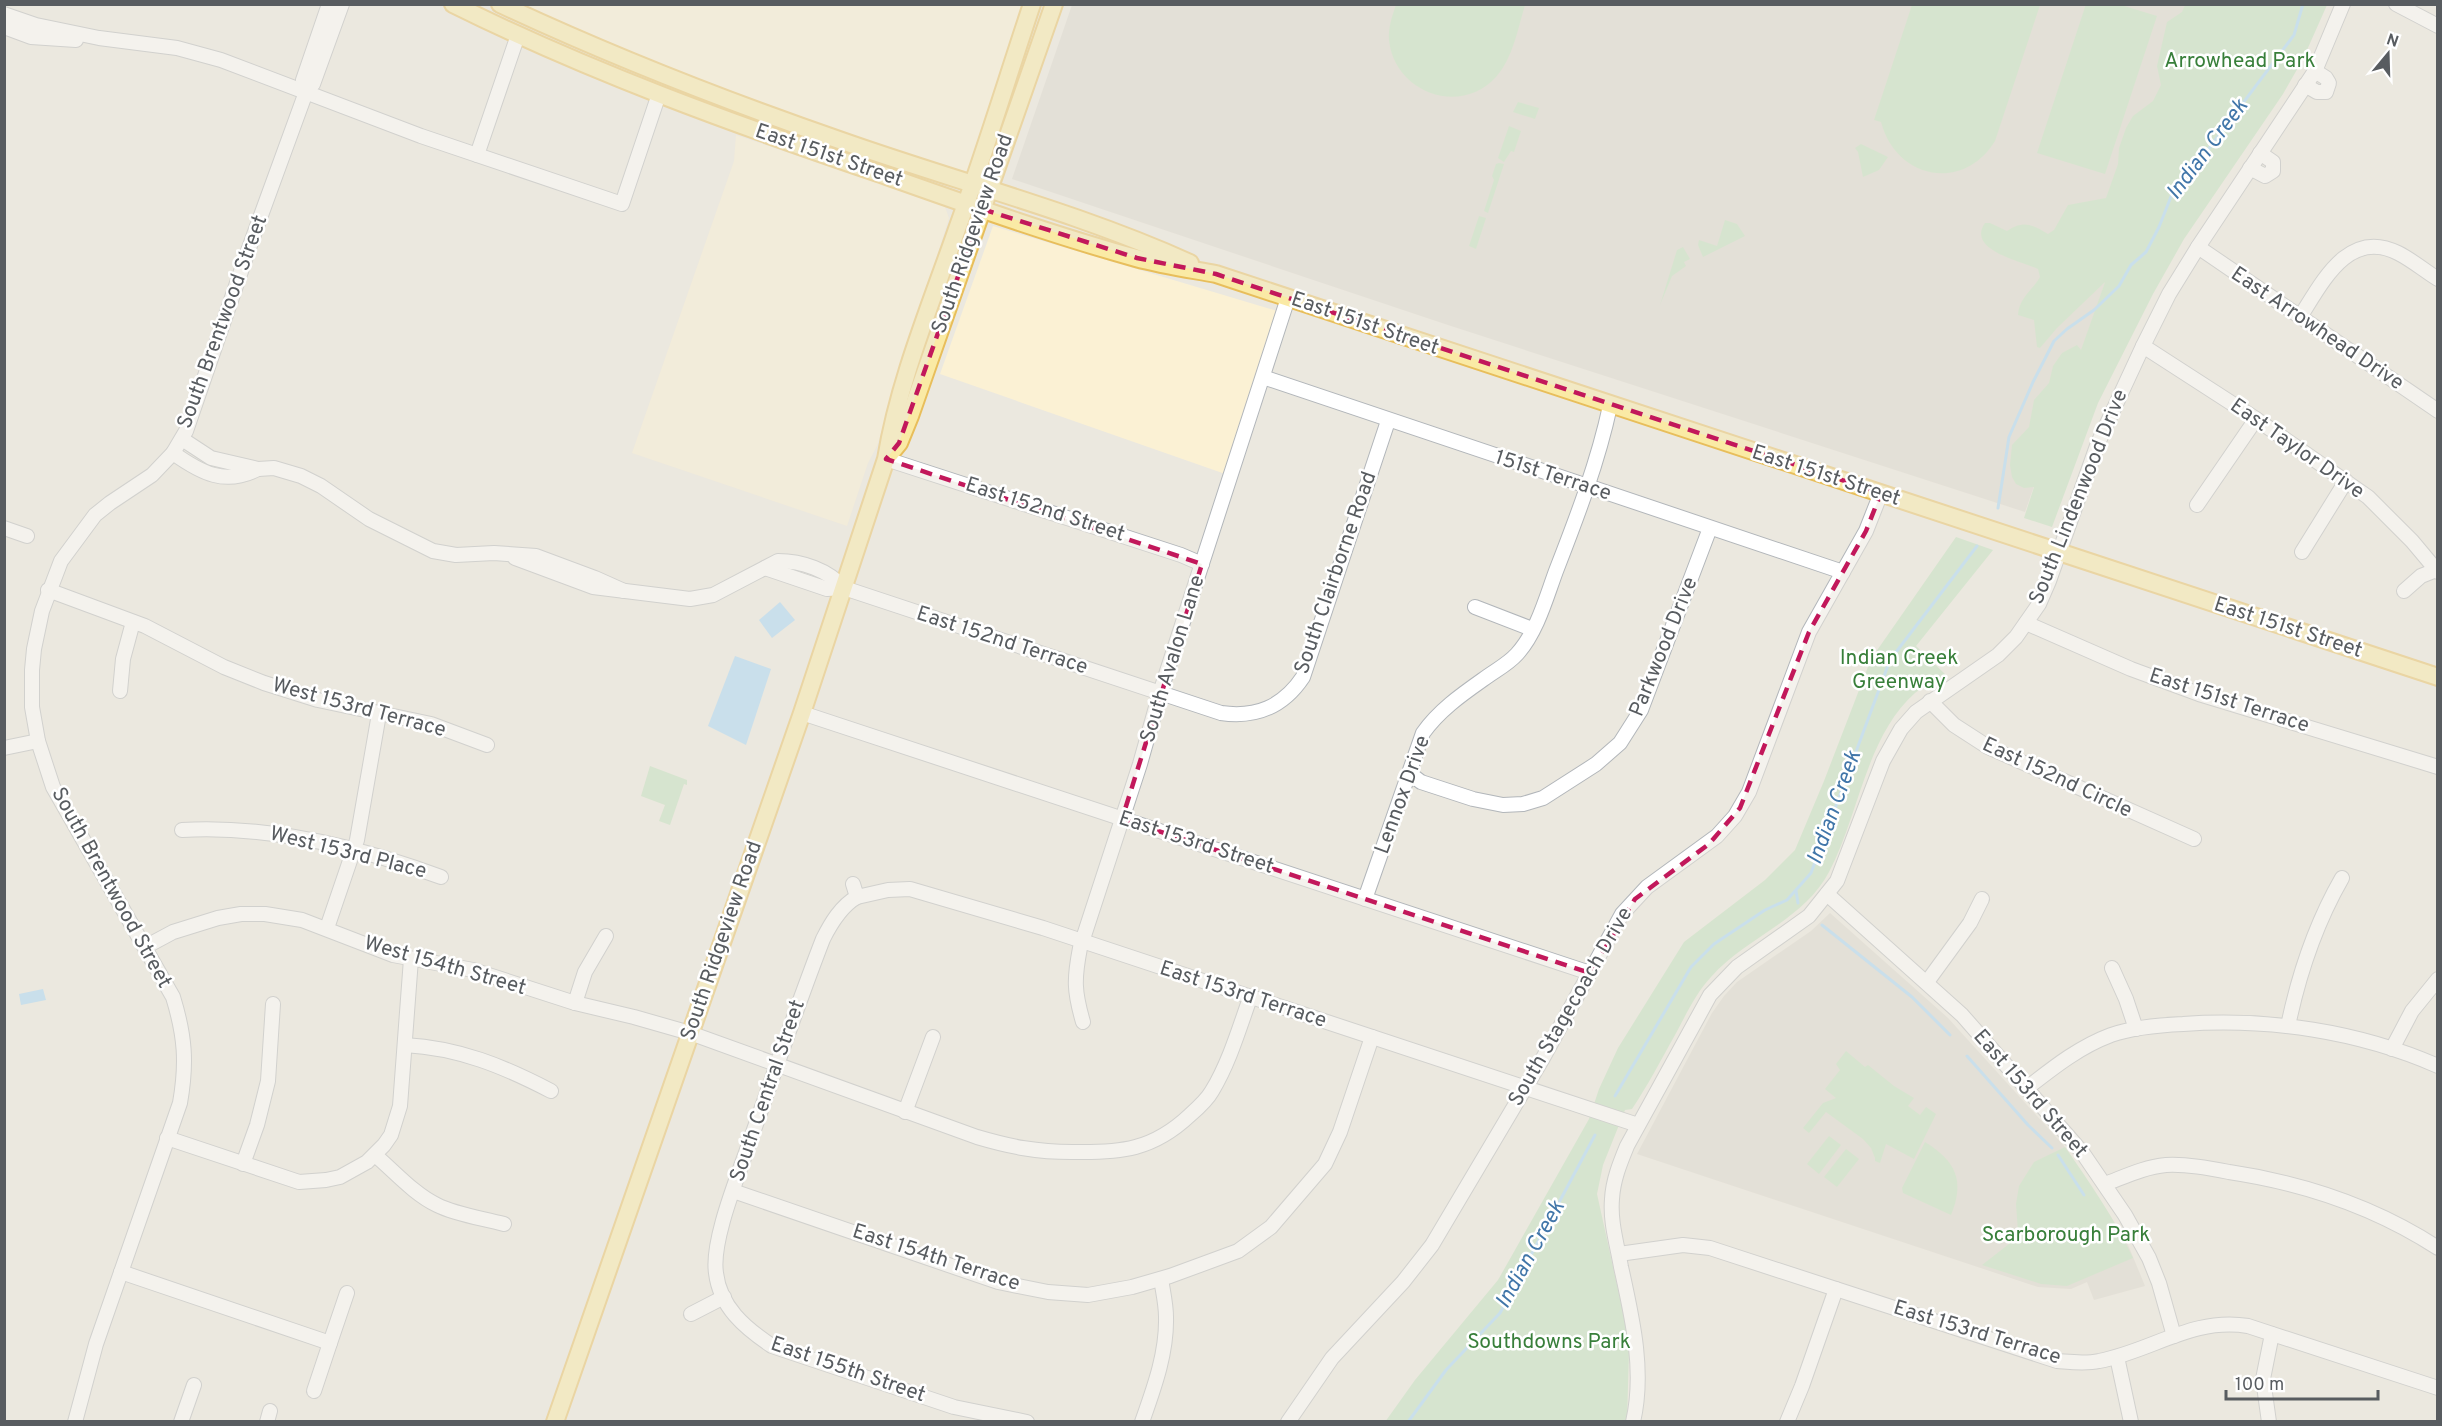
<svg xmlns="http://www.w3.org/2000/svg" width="2442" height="1426" font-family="Overpass,sans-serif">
	<rect width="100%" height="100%" fill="#ebe8df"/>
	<!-- commercial -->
	<g fill="#fbf1d4">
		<polygon points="500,5 1032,5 972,184 842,141"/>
		<polygon points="736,135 940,204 945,207 949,218 877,446 868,463 847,526 632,453 734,161"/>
		<polygon points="993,226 1284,313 1231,476 940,374"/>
	</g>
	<!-- education -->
	<g fill="#dad7ce">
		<polygon points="1072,5 2202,5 2025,512 1448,325 1012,179"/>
		<polygon points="1830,913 1948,1018 2065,1147 2126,1240 2145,1286 2094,1300 2087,1282 2071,1289 2038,1287 1637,1154 1712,1013 1724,996 1737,982 1811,931"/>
	</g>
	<!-- green -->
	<g fill="#bde1bc">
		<polygon points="2086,4 2121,5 2157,16 2105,174 2037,153"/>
		<path d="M1396 5V4L1525 5C1518 28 1513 58 1496 77 1460 117 1394 92 1389 40 1388 28 1392 16 1396 5Z"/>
		<path d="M1912 5H2040L1995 141C1963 193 1896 179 1881 122L1874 120Z"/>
		<path d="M2185 5H2327L2303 59 2283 94 2184 239 2153 294 2098 403 2052 527 2024 518 2034 487 2024 488 2016 484 2012 477 2010 465 2012 445 2029 427 2034 400 2049 383 2053 366 2062 353 2077 345 2081 350 2105 282 2057 328 2040 348 2037 347 2034 320 2018 315C2019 298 2032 291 2040 277L2038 269C2021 261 1966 250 1985 223H1990L2007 231C2023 220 2032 224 2048 234L2054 230 2068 205 2106 198 2118 164 2119 148 2126 128 2133 116 2153 101 2161 85 2157 66 2167 22 2182 12Z"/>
		<polygon points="1518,102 1539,108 1535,119 1513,112"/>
		<polygon points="1509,126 1521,131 1514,152 1511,151 1504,162 1498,158"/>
		<polygon points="1861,144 1888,157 1879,170 1863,177 1858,152 1855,148"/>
		<polygon points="1499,163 1504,164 1488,213 1484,211 1494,180 1492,176 1496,164"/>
		<polygon points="1479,216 1486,218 1476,249 1469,246"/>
		<polygon points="1725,220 1737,224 1745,236 1703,257 1698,245 1699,240 1717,246"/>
		<polygon points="1683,247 1690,259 1684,262 1686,266 1672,276 1660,305 1677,250"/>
		<path d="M1956 537 1993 550 1916 646 1947 676C1936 681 1924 686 1915 693 1866 736 1858 818 1829 872 1803 921 1746 937 1711 977 1695 994 1686 1015 1675 1035 1661 1060 1648 1085 1632 1109L1625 1110 1603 1165 1597 1194 1625 1321 1629 1352 1627 1421 1385 1422 1415 1380 1498 1280 1589 1119 1599 1089 1618 1048 1684 942 1765 880 1795 850 1824 781 1871 659Z"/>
		<polygon points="650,766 687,780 687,785 684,784 670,825 659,821 665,805 641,796"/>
		<polygon points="1846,1051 1865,1067 1868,1065 1894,1086 1914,1098 1908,1106 1920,1115 1926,1107 1936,1114 1914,1159 1886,1144 1880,1163 1875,1161 1875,1158 1871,1148 1863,1139 1826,1112 1809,1133 1803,1128 1823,1103 1836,1098 1825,1089 1840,1070 1836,1064"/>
		<polygon points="1829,1136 1841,1145 1819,1174 1807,1164"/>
		<path d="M1925 1142C1956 1161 1965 1181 1951 1215L1903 1193 1902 1188Z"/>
		<path d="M2065 1147C2090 1183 2115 1219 2133 1258L2067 1286 2041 1284 1982 1265 2009 1244 2018 1232 2016 1204 2019 1186 2034 1162Z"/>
		<polygon points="1846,1149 1859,1159 1837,1187 1824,1177"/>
	</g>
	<!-- water -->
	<g fill="#a0d5fa">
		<polygon points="780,602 795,620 772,638 759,620"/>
		<polygon points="735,656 771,669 746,745 708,726"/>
		<polygon points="43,989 46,1000 21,1005 19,994"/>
	</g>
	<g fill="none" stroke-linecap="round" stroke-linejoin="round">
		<!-- stream -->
		<g stroke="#a0d5fa" stroke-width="3">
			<polyline points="1998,508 2009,437 2033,382 2054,341 2067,329 2094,310 2119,286 2131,265 2146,252 2159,227 2174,189 2198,163 2294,35 2303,4"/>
			<polyline points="1796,891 1798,903"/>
			<polyline points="1822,925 1912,997 1950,1035"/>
			<polyline points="1967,1056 2028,1125 2052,1148"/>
			<polyline points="1615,1096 1691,967 1714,944 1765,910 1787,900 1811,873 1890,660 1977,546"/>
			<polyline points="2058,1155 2084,1195"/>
			<polyline points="1408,1422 1446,1370 1500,1313 1595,1135"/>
		</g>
		<!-- minor casing -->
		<g stroke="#b2b6ba" stroke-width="16">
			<g id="minor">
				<polyline points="2396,4 2438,26"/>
				<polyline points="4,14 36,25 99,38 177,48 221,60 421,136 622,204 659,94"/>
				<polyline points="4,27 31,37 76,40"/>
				<polyline points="2305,85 2317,92 2326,92 2329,83 2326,78 2315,71"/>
				<polyline points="306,92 303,80 329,4"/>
				<polyline points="477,155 518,35"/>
				<polyline points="2250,168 2265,176 2273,171 2273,162 2260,153"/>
				<polyline points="2198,247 2438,411"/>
				<path d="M2300 317C2322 283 2348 228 2398 253 2412 260 2425 271 2438 279"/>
				<polyline points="2143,346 2256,419 2368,497 2412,541 2438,572"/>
				<polyline points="1263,377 1843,572"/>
				<polyline points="182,439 211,458 258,469 274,468 301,476 321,486 369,519 433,551 456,555 494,553 536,556 595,578 624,591"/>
				<path d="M173 453C201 473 225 486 258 469"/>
				<polyline points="886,459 1181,555 1202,564"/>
				<polyline points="2197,505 2256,419"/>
				<polyline points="4,528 27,536"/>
				<polyline points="2302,552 2346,481"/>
				<path d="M515 558 593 587 690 599 713 595 778 561C802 561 828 570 844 588"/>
				<path d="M765 568 827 589 844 588 1221 713C1256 718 1283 707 1303 677L1388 421"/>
				<polyline points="48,590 145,626 224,667 264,683 318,700 431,724 487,745"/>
				<polyline points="2404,591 2421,576 2436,570"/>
				<polyline points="1475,607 1532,629"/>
				<polyline points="2026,623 2131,669 2199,694 2438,767"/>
				<polyline points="120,691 123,659 133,622"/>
				<polyline points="1930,701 1954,725 1988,747 2194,839"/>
				<polyline points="802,713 1590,973"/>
				<polyline points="4,748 38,741"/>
				<polyline points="1409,773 1421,782 1473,799 1503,805 1523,804 1543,798 1596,764 1620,743 1641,710 1710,528"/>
				<path d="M182 830C270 825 359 847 441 877"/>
				<polyline points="853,884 857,897 888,890 910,889 1043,928 1638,1125"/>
				<polyline points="1827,894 1962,1015 2082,1152 2125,1215 2149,1258 2159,1283 2174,1336"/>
				<path d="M857 897C841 906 831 923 823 939 797 1006 774 1074 750 1141 739 1174 711 1240 716 1273 720 1307 745 1328 772 1346L954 1407 1027 1422"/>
				<path d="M1365 899 1423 733C1440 709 1464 693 1488 676 1498 669 1509 663 1517 654 1537 632 1546 598 1556 571 1577 517 1598 462 1610 406"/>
				<polyline points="327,928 357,840 379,714"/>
				<path d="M145 947 173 932 218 918 241 914H265L302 920 393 955 473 970 575 1003 634 1017 690 1033 977 1137C1011 1147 1037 1152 1072 1152 1121 1153 1153 1150 1190 1115 1198 1108 1207 1100 1212 1091 1229 1063 1239 1029 1250 998"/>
				<polyline points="2112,968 2126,999 2136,1029"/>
				<polyline points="1927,982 1970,923 1982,899"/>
				<polyline points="575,1003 585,972 606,936"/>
				<path d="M1083 1022C1074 991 1074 979 1080 948L1140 764 1160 693 1288 298"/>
				<path d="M2288 1026C2299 973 2315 925 2342 878"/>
				<path d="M405 1045C459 1048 503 1066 551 1091"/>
				<polyline points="2392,1049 2412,1011 2438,979"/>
				<path d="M2027 1088C2054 1067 2079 1047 2111 1035 2134 1027 2160 1025 2183 1024 2269 1018 2358 1031 2438 1066"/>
				<polyline points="905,1112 933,1037"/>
				<polyline points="167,1138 299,1182 326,1180 340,1177 367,1162 384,1145 391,1135 400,1106 411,959"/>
				<path d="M375 1155C395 1172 414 1194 437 1205 457 1215 482 1218 504 1224"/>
				<polyline points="243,1164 257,1125 268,1081 273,1004"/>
				<path d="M2105 1184C2124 1177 2144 1167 2166 1165 2187 1164 2208 1168 2229 1172 2303 1183 2375 1207 2438 1248"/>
				<polyline points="733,1191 998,1282 1048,1292 1088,1295 1132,1287 1170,1276 1238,1251 1271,1227 1325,1164 1340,1132 1372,1037"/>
				<path d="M1619 1254 1683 1245 1710 1248 2057 1361C2071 1362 2085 1364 2099 1361 2152 1351 2192 1317 2248 1326L2438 1388"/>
				<polyline points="121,1272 330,1343 347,1293"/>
				<polyline points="691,1314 724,1297"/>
				<polyline points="2117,1357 2131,1422"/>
				<polyline points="314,1391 330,1343"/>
				<path d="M75 1422 96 1344 180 1103C187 1063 185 1036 173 997L53 787 38 741 32 707V670L34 649 42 611 61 561 95 515 110 503 152 475 173 453 186 431 248 251 306 92 313 84 342 4"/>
				<polyline points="181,1422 194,1385"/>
				<polyline points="267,1422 270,1411"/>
				<path d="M1142 1422C1154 1388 1167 1353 1166 1317 1166 1304 1163 1292 1161 1279"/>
				<polyline points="1288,1422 1332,1358 1403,1282 1432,1245 1543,1058 1622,914 1647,887 1717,836 1735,816 1749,792 1809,632 1866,531 1881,493"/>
				<path d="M1633 1422C1645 1371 1632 1317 1621 1267 1617 1244 1610 1222 1612 1199 1613 1180 1620 1163 1627 1146L1710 995 1737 967 1809 916 1837 881 1883 761 1901 729 1916 712 1998 655 2016 637 2039 604 2049 581 2098 443 2143 346 2169 294 2198 247 2315 71 2343 4"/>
				<polyline points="1787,1422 1802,1386 1836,1289"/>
				<polyline points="2269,1422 2263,1379 2272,1334"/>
			</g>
		</g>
		<!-- major casing -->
		<g stroke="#e8be5b" stroke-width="20">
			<g id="major">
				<path d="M453 4C590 72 734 124 878 173 963 203 1049 234 1136 258 1162 265 1189 269 1216 274L2438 677"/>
				<path d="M500 4C611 56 726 101 842 141 958 182 1077 212 1190 263"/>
				<polyline points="890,454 899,443 910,416 1054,4"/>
				<path d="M555 1422 802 713 886 459C899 380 931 304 957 229 984 155 1007 79 1032 4"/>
			</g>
		</g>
		<!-- minor -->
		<use href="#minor" stroke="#fff" stroke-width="14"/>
		<!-- major -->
		<use href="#major" stroke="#faeaa5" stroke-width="16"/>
	</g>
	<!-- marked area -->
	<path d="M0 0H2442V1426H0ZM982 209 1137 258 1216 274 1881 493 1866 531 1809 632 1740 808 1709 844 1635 899 1590 973 1122 819 1202 564 886 459 899 443Z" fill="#ebe8df" fill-opacity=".55" fill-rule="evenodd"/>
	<path fill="none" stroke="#c2185b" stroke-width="4.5" stroke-dasharray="12 8" stroke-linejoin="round" d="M982 209 1137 258 1216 274 1881 493 1866 531 1809 632 1740 808 1709 844 1635 899 1590 973 1122 819 1202 564 886 459 899 443Z"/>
	<g text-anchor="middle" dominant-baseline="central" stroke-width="5" stroke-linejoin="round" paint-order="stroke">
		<!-- park labels -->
		<g font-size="21" fill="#387f3a" stroke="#fff">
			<text x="2240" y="61">Arrowhead Park</text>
			<text x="1899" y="658">Indian Creek<tspan x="1899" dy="24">Greenway</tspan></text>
			<text x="2066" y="1235">Scarborough Park</text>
			<text x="1549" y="1342">Southdowns Park</text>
		</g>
		<!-- street labels -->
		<g font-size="21" fill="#585c60" stroke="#fff">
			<text transform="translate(829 156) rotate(19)">East 151st Street</text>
			<text transform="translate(973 234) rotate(-71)">South Ridgeview Road</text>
			<text transform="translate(223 322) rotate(-70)">South Brentwood Street</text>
			<text transform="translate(1365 324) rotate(19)">East 151st Street</text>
			<text transform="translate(2317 329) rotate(34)">East Arrowhead Drive</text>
			<text transform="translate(2297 449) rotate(35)">East Taylor Drive</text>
			<text transform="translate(1553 476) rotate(18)">151st Terrace</text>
			<text transform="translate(1826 476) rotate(18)">East 151st Street</text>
			<text transform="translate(2079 497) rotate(-68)">South Lindenwood Drive</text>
			<text transform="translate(1045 510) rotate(18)">East 152nd Street</text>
			<text transform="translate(1336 573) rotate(-71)">South Clairborne Road</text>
			<text transform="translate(2288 628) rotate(18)">East 151st Street</text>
			<text transform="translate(1002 641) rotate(18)">East 152nd Terrace</text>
			<text transform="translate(1664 647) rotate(-68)">Parkwood Drive</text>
			<text transform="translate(1173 659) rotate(-73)">South Avalon Lane</text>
			<text transform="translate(2229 701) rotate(18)">East 151st Terrace</text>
			<text transform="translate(359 708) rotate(15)">West 153rd Terrace</text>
			<text transform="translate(2057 778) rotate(25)">East 152nd Circle</text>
			<text transform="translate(1403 795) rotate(-70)">Lennox Drive</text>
			<text transform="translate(1196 843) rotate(18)">East 153rd Street</text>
			<text transform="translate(348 853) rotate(14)">West 153rd Place</text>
			<text transform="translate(111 888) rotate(61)">South Brentwood Street</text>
			<text transform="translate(722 941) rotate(-71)">South Ridgeview Road</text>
			<text transform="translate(445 966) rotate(16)">West 154th Street</text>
			<text transform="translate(1243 995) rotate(18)">East 153rd Terrace</text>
			<text transform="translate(1571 1007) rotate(-60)">South Stagecoach Drive</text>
			<text transform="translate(768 1091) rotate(-71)">South Central Street</text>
			<text transform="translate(2030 1094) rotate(49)">East 153rd Street</text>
			<text transform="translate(936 1258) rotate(18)">East 154th Terrace</text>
			<text transform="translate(1977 1333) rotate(17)">East 153rd Terrace</text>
			<text transform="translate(848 1370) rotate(19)">East 155th Street</text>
		</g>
		<!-- water labels -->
		<g font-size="22" font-style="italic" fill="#4176a9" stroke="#fff">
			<text transform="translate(2208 150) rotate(-53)">Indian Creek</text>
			<text transform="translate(1835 808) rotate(-70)">Indian Creek</text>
			<text transform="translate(1531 1255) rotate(-61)">Indian Creek</text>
		</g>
	</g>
	<!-- border -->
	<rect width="2442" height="1426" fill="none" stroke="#585c60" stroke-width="12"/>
	<!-- north arrow -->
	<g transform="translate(2388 54) rotate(19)" stroke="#ffffff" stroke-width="4.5" paint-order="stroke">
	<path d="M0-4.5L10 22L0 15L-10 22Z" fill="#585c60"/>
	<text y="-9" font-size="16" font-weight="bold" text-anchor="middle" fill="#585c60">N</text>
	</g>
	<!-- scale -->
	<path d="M2226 1390v9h152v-9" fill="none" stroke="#585c60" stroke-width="3"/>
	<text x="2235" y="1390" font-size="18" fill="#585c60" stroke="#ffffff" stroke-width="4.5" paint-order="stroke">100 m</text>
</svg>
